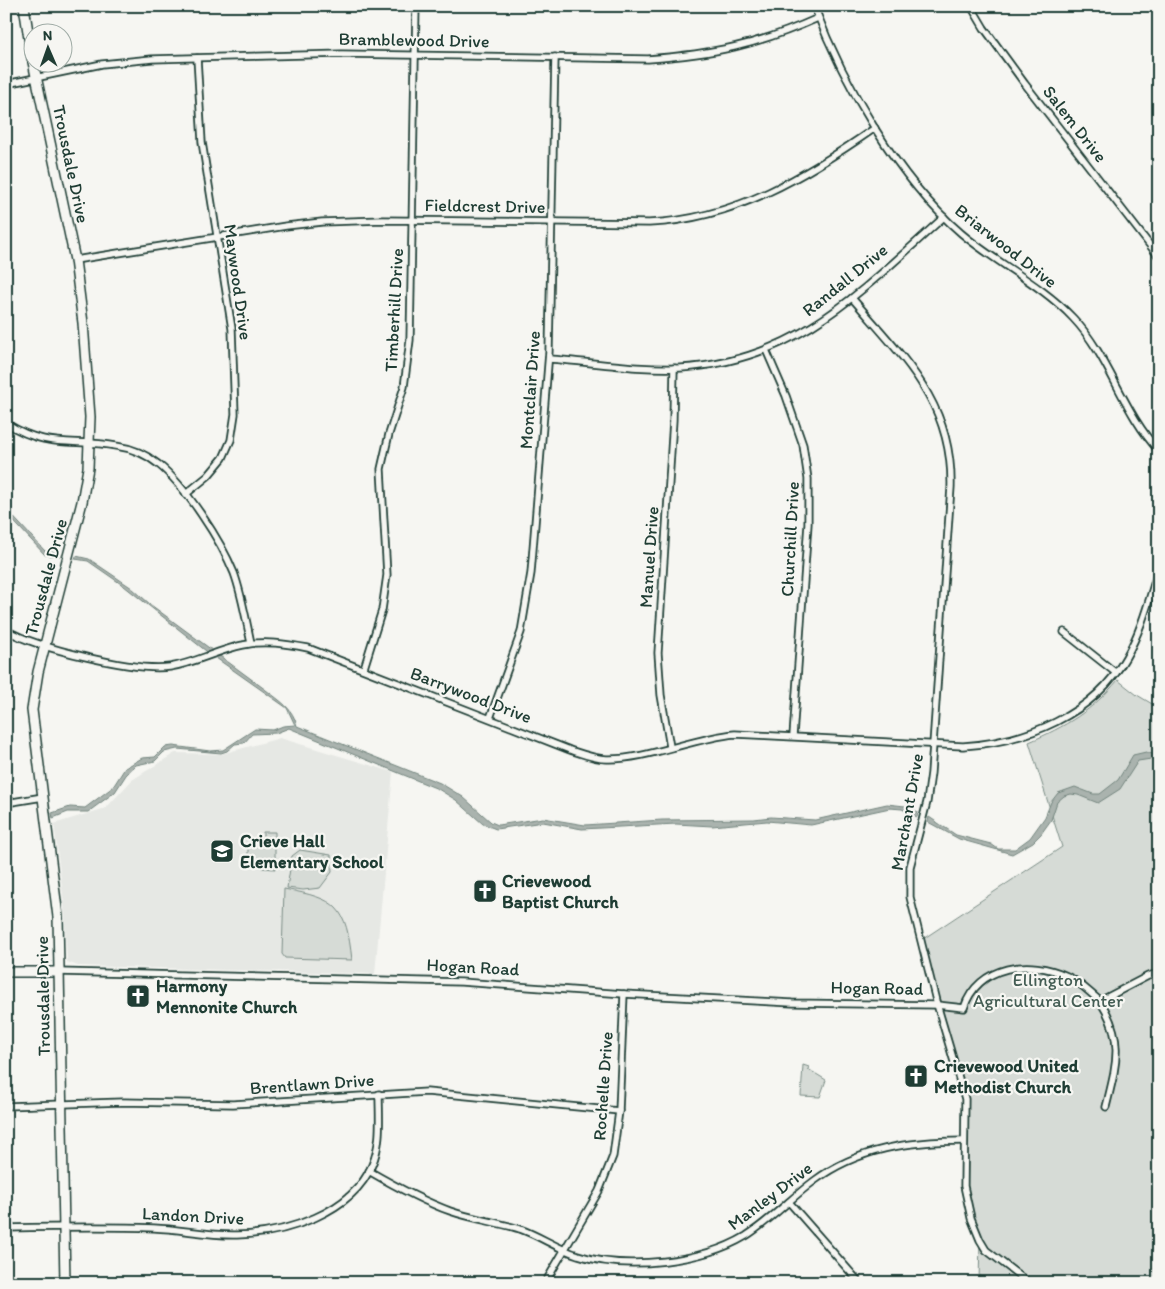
<svg xmlns="http://www.w3.org/2000/svg" width="1165" height="1289" font-family="Itim,sans-serif">
	<rect width="100%" height="100%" fill="#f6f6f2"/>
	<filter id="ink" filterUnits="userSpaceOnUse"><feTurbulence type="fractalNoise" baseFrequency=".02" numOctaves="2"/><feDisplacementMap in="SourceGraphic" scale="10" xChannelSelector="R" yChannelSelector="G"/><feConvolveMatrix kernelMatrix="1 2 1 2 8 2 1 2 1" color-interpolation-filters="sRGB"/></filter>
	<g filter="url(#ink)">
		<!-- built -->
		<polygon fill="#e6e8e4" points="280,738 393,772 375,974 78,966 67,962 64,905 54,824 106,808 132,780 175,753 221,754"/>
		<!-- green -->
		<g fill="#d6dbd6" stroke="#7a8c85">
			<path d="M1118 680 1137 695 1159 708V1283H979L980 1240 966 1199V1111L920 941 1062 847 1029 742C1065 727 1093 710 1118 680Z"/>
			<polygon points="263,832 275,832 275,869 262,868 248,858 248,847 255,841 263,842"/>
			<polygon points="300,850 331,855 332,872 320,888 303,890 287,888 292,856"/>
			<path d="M284 889C338 899 346 906 352 960L285 958 282 954Z"/>
			<polygon points="803,1065 809,1067 808,1069 826,1080 820,1097 801,1096"/>
		</g>
		<!-- water -->
		<g fill="#aab3ae" stroke="#72847d">
			<polygon points="6,509 45,551 60,552 60,556 45,555 6,513"/>
			<path d="M76 556 89 559 132 588 151 605 266 690C280 701 293 708 297 726L440 783 463 797 491 822 498 825 543 818 585 825 662 820 754 819 771 817 815 820 887 804 905 806 918 812 917 817 902 809 890 808 811 825 767 821 712 826 676 824 582 829 543 822 496 829 483 824 456 800 438 789 289 728 276 733 252 734 244 743 235 744 227 751 221 753 177 749 164 752 155 761 136 765 126 775 115 792 88 812H68L53 818 52 813 70 807 85 808 113 787 125 768 142 758 155 757 165 747 173 746 210 751 223 750 255 729 273 730 283 726 295 725 287 708 206 651 124 586 88 561 75 559Z"/>
			<polygon points="1146,752 1159,756 1159,762 1151,759 1138,761 1120,789 1098,803 1078,795 1071,794 1064,796 1057,802 1051,820 1041,834 1033,842 1012,854 959,839 928,822 929,817 956,835 991,844 998,849 1015,849 1030,838 1045,817 1051,802 1058,793 1075,787 1093,794 1100,794 1118,780 1133,755"/>
		</g>
		<g fill="none" stroke-linecap="round" stroke-linejoin="round">
			<!-- street casing -->
			<g stroke="#1f3d34" stroke-width="9">
				<g id="street">
					<path d="M814 6C844 84 897 178 961 233 996 263 1041 284 1073 318 1110 357 1122 411 1159 451"/>
					<polyline points="971,6 984,28 1025,84 1159,257"/>
					<path d="M6 84 102 64 152 59 342 54 648 59C713 54 758 45 818 18"/>
					<path d="M75 260 286 226 322 222 383 220 649 223C736 219 806 176 875 128"/>
					<path d="M852 298C903 358 953 402 951 487L931 773 927 802 910 867V897L936 1001 965 1099 964 1186 971 1218 980 1240 986 1250 1029 1283"/>
					<polyline points="766,350 786,396 803,445 808,479 808,524 793,736"/>
					<path d="M549 359C592 362 638 370 681 368 798 361 862 290 944 217"/>
					<path d="M6 423C48 450 73 438 116 446 131 448 146 454 158 464 185 485 221 541 234 573 242 595 246 620 251 643"/>
					<polyline points="186,494 208,476 223,458 231,440 235,414 232,329 202,142 197,58"/>
					<path d="M6 630C37 648 135 672 170 667 195 663 218 650 243 645 264 640 287 644 308 648L570 750C582 754 595 759 607 759 646 760 693 738 735 734L963 746C1026 742 1094 715 1126 657 1142 629 1149 599 1159 568"/>
					<polyline points="1064,632 1116,673"/>
					<polyline points="364,668 382,610 387,575 381,469 389,434 404,387 410,340 416,6"/>
					<polyline points="490,718 521,632 531,573 549,352 555,57"/>
					<polyline points="670,747 661,695 658,653 673,420 674,368"/>
					<polyline points="6,803 43,797"/>
					<path d="M59 972 461 982 624 994 792 1003 937 1005 964 1008C978 965 1030 958 1067 976 1080 982 1089 992 1100 1001L1148 976 1159 973"/>
					<path d="M1100 1001C1125 1040 1116 1066 1106 1107"/>
					<polyline points="6,1106 122,1102 233,1104 427,1092 619,1111"/>
					<path d="M369 1171C395 1186 422 1201 450 1211 473 1219 497 1222 520 1229 540 1236 558 1249 578 1255 626 1271 703 1262 746 1236 771 1220 791 1198 814 1181 858 1148 910 1141 964 1141"/>
					<polyline points="789,1202 860,1283"/>
					<path d="M6 1228C56 1227 105 1226 154 1228 182 1229 209 1236 237 1235 285 1234 352 1213 372 1165 382 1142 379 1118 379 1094"/>
					<polyline points="545,1283 599,1191 613,1156 619,1111 624,994"/>
				</g>
			</g>
			<!-- secondary casing -->
			<g stroke="#1f3d34" stroke-width="12">
				<g id="secondary">
					<polyline points="24,6 32,58"/>
					<polyline points="33,62 75,260 83,323 90,417 88,468 82,502 38,672 32,710 58,917 65,1283"/>
					<polyline points="6,972 59,972"/>
				</g>
			</g>
			<!-- street -->
			<use href="#street" stroke="#f6f6f2" stroke-width="5.5"/>
			<!-- secondary -->
			<use href="#secondary" stroke="#f6f6f2" stroke-width="9"/>
		</g>
	</g>
	<!-- icons -->
	<defs>
		<g id="school-square" transform="scale(1.25)"><rect x="-9" y="-9" width="18" height="18" rx="4" fill="#1f3d34" stroke="#f6f6f2"/><path d="M0-5L7-2L0 1L-7-2ZM-4 1L0 2.5L4 1V4Q0 6-4 4Z" fill="#fff"/></g>
		<g id="church-square" transform="scale(1.25)"><rect x="-9" y="-9" width="18" height="18" rx="4" fill="#1f3d34" stroke="#f6f6f2"/><path d="M-1.2-6h2.4v3.5h3.3v2.4h-3.3V6h-2.4V-.1h-3.3v-2.4h3.3Z" fill="#fff"/></g>
	</defs>
	<g fill-rule="evenodd">
		<use href="#school-square" x="222" y="851"/>
		<use href="#church-square" x="485" y="891"/>
		<use href="#church-square" x="138" y="996"/>
		<use href="#church-square" x="916" y="1076"/>
	</g>
	<g text-anchor="middle" dominant-baseline="central" stroke-width="4.5" stroke-linejoin="round" paint-order="stroke">
		<!-- street labels -->
		<g font-size="18" fill="#1f3d34" stroke="#f6f6f2">
			<text transform="translate(414 40) rotate(1)">Bramblewood Drive</text>
			<text transform="translate(1075 124) rotate(52)">Salem Drive</text>
			<text transform="translate(71 164) rotate(78)">Trousdale Drive</text>
			<text transform="translate(485 206) rotate(1)">Fieldcrest Drive</text>
			<text transform="translate(1006 246) rotate(38)">Briarwood Drive</text>
			<text transform="translate(845 280) rotate(-39)">Randall Drive</text>
			<text transform="translate(238 282) rotate(82)">Maywood Drive</text>
			<text transform="translate(394 310) rotate(-87)">Timberhill Drive</text>
			<text transform="translate(530 390) rotate(-86)">Montclair Drive</text>
			<text transform="translate(790 539) rotate(-87)">Churchill Drive</text>
			<text transform="translate(649 557) rotate(-86)">Manuel Drive</text>
			<text transform="translate(46 577) rotate(-75)">Trousdale Drive</text>
			<text transform="translate(471 695) rotate(21)">Barrywood Drive</text>
			<text transform="translate(907 812) rotate(-80)">Marchant Drive</text>
			<text transform="translate(473 967) rotate(3)">Hogan Road</text>
			<text transform="translate(877 988) rotate(1)">Hogan Road</text>
			<text transform="translate(43 996) rotate(-91)">Trousdale Drive</text>
			<text transform="translate(312 1084) rotate(-4)">Brentlawn Drive</text>
			<text transform="translate(603 1086) rotate(-86)">Rochelle Drive</text>
			<text transform="translate(770 1196) rotate(-37)">Manley Drive</text>
			<text transform="translate(193 1216) rotate(3)">Landon Drive</text>
		</g>
		<!-- poi labels -->
		<g font-size="18" font-weight="bold" fill="#1f3d34" stroke="#f6f6f2" text-anchor="start">
			<text x="240" y="841">Crieve Hall<tspan x="240" dy="21">Elementary School</tspan></text>
			<text x="502" y="881">Crievewood<tspan x="502" dy="21">Baptist Church</tspan></text>
			<text x="156" y="986">Harmony<tspan x="156" dy="21">Mennonite Church</tspan></text>
			<text x="934" y="1066">Crievewood United<tspan x="934" dy="21">Methodist Church</tspan></text>
		</g>
		<!-- park labels -->
		<g font-size="18" fill="#445d54" stroke="#f6f6f2">
			<text x="1048" y="980">Ellington<tspan x="1048" dy="21">Agricultural Center</tspan></text>
		</g>
	</g>
	<!-- margin -->
	<rect width="1165" height="1289" fill="none" stroke="#f6f6f2" stroke-width="25"/>
	<rect x="12" y="12" width="1140" height="1264" fill="none" stroke="#1f3d34" stroke-width="2" filter="url(#ink)"/>
	<!-- north arrow -->
	<g transform="translate(48 48) rotate(358)"><circle r="24" fill="#f6f6f2" stroke="#a0aca6"/>
	<path d="M0-4L9 19L0 12L-9 19Z" fill="#1f3d34"/>
	<text y="-8" font-size="14" font-weight="bold" text-anchor="middle" fill="#1f3d34">N</text>
	</g>
</svg>
